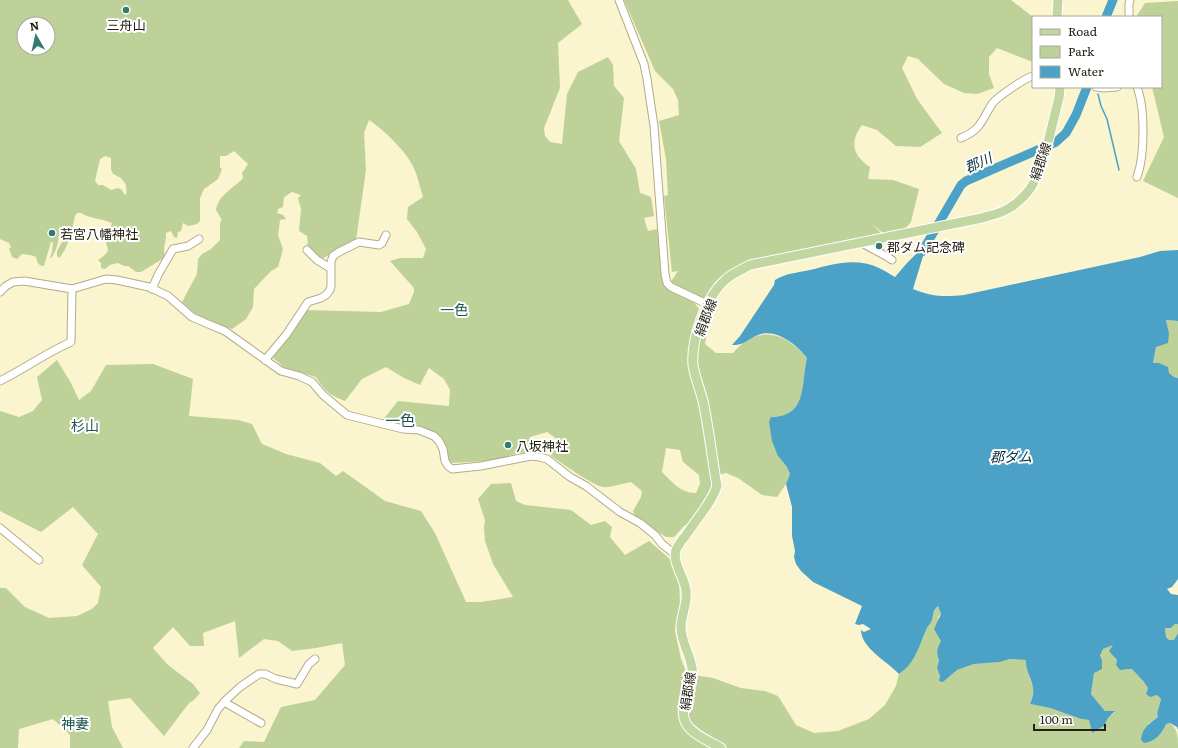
<svg xmlns="http://www.w3.org/2000/svg" width="1178" height="748" font-family="Literata,'Noto Sans JP',serif">
	<rect width="100%" height="100%" fill="#faf4cf"/>
	<!-- green -->
	<g fill="#bed199" fill-rule="evenodd">
		<path d="M0 0H568L582 24 558 43 560 88 544 128 545 136 550 142 562 144 567 94 578 72 608 57 613 65 614 86 624 98 619 141 636 169 640 193 651 197 654 216 644 218 648 231 657 229 661 266 666 282 672 291 692 300 709 322 705 344 716 353H733C757 324 785 332 807 358 801 382 808 416 772 417L778 456 787 467 790 474 786 484 777 497 762 495 738 478 726 473 712 477 710 493 692 522 684 526 674 537H666L635 518 633 511 641 497 642 491 631 482C625 483 608 488 603 487 593 486 561 462 551 456L557 439 547 432 530 437 529 452 519 453 490 461 450 463 441 436 426 429 382 421 398 401 449 406 450 390 444 379 429 368 420 385 404 378 386 367 362 379 345 401C328 394 326 392 316 377L285 368 271 356 305 310 381 312 409 304 414 292V288L390 261 400 258H423L426 249 417 232 407 219 408 207 423 197C420 188 418 177 414 168 406 151 384 130 369 120L364 133 366 170 356 240 320 260 306 248 308 242 307 236 299 231 301 209 298 198 301 195 292 192 284 197 283 207 278 209 277 213 283 215 286 219 280 220 278 235 283 249 278 267 271 271 254 289 253 307 246 319 232 329C211 322 198 319 182 302L197 274 198 259 202 254 211 249 220 240V222L222 220 216 210C219 194 233 189 243 178L242 173 248 164 234 151 226 156H220V167L222 169 218 179 204 189 200 198V221L197 224 188 226 183 223 181 231 178 232 177 238 174 237 171 231 166 233C167 240 162 249 165 255L164 258 141 272H136L128 266H124L118 263 110 265 105 269 101 268V263L98 260C116 248 103 250 107 235 108 231 111 227 112 223 101 218 91 219 81 213H77L75 216C72 230 69 247 59 258L57 256V251L66 235 64 229 60 228C59 237 58 250 51 258L50 257 52 252 53 242H51L44 266C39 266 37 263 36 257L30 255 22 254 17 259 12 257 9 249 11 247 9 243 0 239ZM24 24H48V48H24ZM105 156 111 158V169L113 174C123 178 128 183 126 195L124 194 122 190 118 188 111 190 103 185H98L95 181 100 159ZM666 448 680 450 683 462 699 475 700 484 696 493C682 494 672 482 662 472Z"/>
		<path d="M624 0H1011L1033 17V62L997 48 989 57V74L994 88 977 94 964 93 944 84 918 59 908 56 902 68 917 99 942 133 920 147 896 146 877 130 862 125C849 143 853 155 870 167L868 179 893 180 919 189 911 222 904 230 883 233 872 224 881 233 756 260 706 301 670 283 678 271 672 272 664 196 668 195 666 159 659 121 679 115 678 100 673 89 655 71Z"/>
		<polygon points="1178,1 1178,198 1143,181 1164,137 1152,87 1161,87 1161,17 1136,17 1145,3"/>
		<polygon points="1166,320 1178,321 1178,378 1174,377 1153,363 1156,347 1169,333"/>
		<path d="M57 360 71 383 79 400 91 391 106 365 153 364 193 379 189 416 238 420 252 424 262 444 286 454 320 463 336 476 343 471 385 501 421 511 435 533 466 602H481L513 597 493 564 485 541 484 527 485 520 478 499 491 484 511 483 516 501 525 505 571 510 591 525 605 521 612 527 610 537 625 555 649 541 670 559 679 579 680 605 675 631 681 659 687 674 713 678 741 688 765 691 778 696 796 725 814 733 838 731 869 719 885 705 896 686 899 674C916 663 919 645 927 628 928 625 931 623 932 620 934 612 932 613 938 606L941 614 938 617 941 641 938 646 939 660 937 668 943 682 957 670 974 664 1000 662 1010 659 1027 660C1024 671 1032 678 1033 688 1034 693 1032 699 1030 704L1050 708 1081 719 1089 720 1092 733 1104 726 1108 718 1115 712 1105 711 1091 694 1094 673 1103 649 1113 644 1114 656 1124 670 1132 669 1144 682 1148 688 1146 694 1157 695 1161 699 1157 714 1158 717 1148 724 1163 730 1166 724 1170 723C1178 730 1178 736 1178 748H239L244 741 264 742 281 707 315 700 345 665 342 643 316 648 292 651 278 641 264 639 239 658 235 621 203 633 204 646H190L173 627 153 648 168 665 193 684 200 693 194 700 189 703 164 736 130 698 108 701 112 727 123 748H70V735L53 719 19 729 18 748H0V588H6L25 607 49 618 77 616 92 609 98 603 101 587 82 565 98 534 73 507 41 532 0 511V411L19 417 33 411 42 400 37 377Z"/>
		<polygon points="1175,624 1178,624 1178,633 1174,640 1169,640 1166,637 1165,628 1171,628"/>
	</g>
	<!-- water -->
	<path fill="#4ba2c6" d="M927 243 913 289C932 297 944 297 964 295L1140 257 1160 251 1178 250V321L1166 320 1169 333 1168 343 1156 347 1153 363H1159L1168 367 1169 373 1174 377 1178 378V579L1172 587 1167 589 1171 594 1178 595V624H1175L1171 628H1165L1166 637 1169 640H1174L1178 633V730L1177 727 1170 723 1166 724C1162 734 1154 742 1144 743L1141 740C1142 728 1149 724 1158 717L1157 714 1161 699 1157 695 1150 697 1146 694 1148 688 1144 682 1132 669 1120 670 1116 665 1117 660 1109 651 1113 645 1103 649 1100 656 1102 660V669L1094 673 1091 694 1105 711H1115L1108 718 1104 726 1092 733 1089 720 1081 719 1050 708 1030 704C1032 699 1034 694 1033 688 1032 678 1025 671 1026 660L1010 659 1000 662 974 664 957 670 943 682 939 681 940 676 937 668 939 660C936 653 937 647 941 641L934 629 941 614 938 606C932 612 934 613 932 620 931 623 928 626 927 628 919 645 916 663 899 674 888 662 861 648 861 630L864 632 871 629 863 624 859 625 855 624 862 606 813 582 801 571 796 564 794 557 795 551 792 536V507L786 484 790 474 787 467 778 456 772 441 769 422 771 417C808 417 801 382 807 358 797 345 776 328 758 335 748 339 743 346 732 345L740 336 774 285 775 280C786 273 797 273 810 270 833 264 856 257 879 268 885 271 890 274 895 277L907 263Z"/>
	<g fill="none" stroke-linecap="round" stroke-linejoin="round">
		<!-- stream -->
		<polyline stroke="#4ba2c6" stroke-width="1.5" points="1098,94 1101,106 1107,119 1119,170"/>
		<!-- river -->
		<g stroke="#4ba2c6" stroke-width="9">
			<polyline points="1106,17 1113,0"/>
			<polyline points="922,252 961,185 966,181 1056,142 1066,133 1076,115 1087,87"/>
		</g>
		<!-- minor casing -->
		<g stroke="#b2ac89" stroke-width="9">
			<g id="minor">
				<polyline points="619,0 644,64 647,79 654,126 665,274 667,283 671,287 707,304"/>
				<polyline points="1129,17 1129,4 1130,0"/>
				<polyline points="1096,87 1104,88 1117,87"/>
				<path d="M961 138C982 129 981 121 992 104 997 97 1025 78 1033 76"/>
				<path d="M1137 177C1145 155 1145 108 1137 87"/>
				<path d="M861 242C871 249 882 253 892 260"/>
				<polyline points="307,250 317,260 330,268"/>
				<polyline points="152,289 158,275 173,249 188,246 199,239"/>
				<polyline points="0,292 6,286 13,282 24,281 72,289 106,279 117,280 149,287 168,296 192,317 208,324 225,331 281,371 299,376 312,382 323,395 347,415 403,429 419,430 434,436 439,441 443,449 445,461 448,466 452,469 481,466 531,456 539,457 547,459 570,477 586,486 620,512 640,523 655,535 662,544 676,555"/>
				<polyline points="265,360 286,335 308,302 321,298 326,295 330,290 331,286 331,262 333,256 339,252 359,242 379,245 382,243 386,235"/>
				<path d="M0 381C24 369 46 353 71 342L72 289"/>
				<polyline points="0,528 39,560"/>
				<polyline points="224,702 261,723"/>
				<polyline points="193,748 207,730 218,709 227,699 240,687 259,674 265,674 276,679 297,684 309,664 315,659"/>
			</g>
		</g>
		<!-- major casing -->
		<g stroke="#fff" stroke-width="11">
			<g id="major">
				<polyline points="1057,17 1058,0"/>
				<path d="M721 748C711 742 689 733 685 721 678 704 695 688 692 668 690 654 681 642 681 627 681 615 688 603 686 591 685 578 672 563 676 550 678 545 683 539 686 535 696 520 712 502 717 486 712 458 709 429 703 401 700 389 695 378 693 365 691 340 705 299 724 281 731 274 741 270 750 265L982 218C992 215 1003 213 1011 207 1020 201 1030 191 1034 182 1046 159 1052 123 1059 98L1060 87"/>
			</g>
		</g>
		<!-- minor -->
		<use href="#minor" stroke="#fff" stroke-width="7"/>
		<!-- major -->
		<use href="#major" stroke="#c1d6a1" stroke-width="9"/>
	</g>
	<!-- markers -->
	<g fill="#347b74" stroke="#fff" stroke-width="1.5">
		<circle cx="126" cy="10" r="4"/>
		<circle cx="52" cy="233" r="4"/>
		<circle cx="879" cy="246" r="4"/>
		<circle cx="508" cy="445" r="4"/>
	</g>
	<g text-anchor="middle" dominant-baseline="central" stroke-width="4" stroke-linejoin="round" paint-order="stroke">
		<!-- poi labels -->
		<g font-size="13" fill="#252215" stroke="#fff" text-anchor="start">
			<text x="126" y="24" text-anchor="middle">三舟山</text>
			<text x="60" y="233">若宮八幡神社</text>
			<text x="887" y="246">郡ダム記念碑</text>
			<text x="516" y="445">八坂神社</text>
		</g>
		<!-- street labels -->
		<g font-size="13" fill="#252215" stroke="#fff">
			<text transform="translate(1040 161) rotate(-71)">絹郡線</text>
			<text transform="translate(705 317) rotate(-69)">絹郡線</text>
			<text transform="translate(687 691) rotate(-81)">絹郡線</text>
		</g>
		<!-- water labels -->
		<g font-size="14" font-style="italic" fill="#083140" stroke="#fff">
			<text transform="translate(978 162) rotate(-25)">郡川</text>
			<text x="1011" y="456">郡ダム</text>
		</g>
		<!-- neighbourhood labels -->
		<g font-size="14" fill="#1b5550" stroke="#fff">
			<text x="454" y="309">一色</text>
			<text x="85" y="425">杉山</text>
			<text x="75" y="723">神妻</text>
		</g>
		<!-- quarter labels -->
		<g font-size="15" fill="#1b5550" stroke="#fff">
			<text x="400" y="419">一色</text>
		</g>
	</g>
	<!-- legend -->
	<rect x="1032" y="16" width="130" height="72" fill="#ffffff" stroke="#a8a7a1"/>
	<rect x="1040" y="29" width="20" height="6" fill="#c1d6a1" stroke="#a8a7a1"/>
	<text x="1068" y="36" font-size="12" fill="#252215">Road</text>
	<rect x="1040" y="46" width="20" height="12" fill="#bed199" stroke="#a8a7a1"/>
	<text x="1068" y="56" font-size="12" fill="#252215">Park</text>
	<rect x="1040" y="66" width="20" height="12" fill="#4ba2c6" stroke="#a8a7a1"/>
	<text x="1068" y="76" font-size="12" fill="#252215">Water</text>
	<!-- north arrow -->
	<g transform="translate(36 36) rotate(351)"><circle r="19" fill="#ffffff" stroke="#a8a7a1"/>
	<path d="M0-3L7 15L0 10L-7 15Z" fill="#347b74"/>
	<text y="-6" font-size="11" font-weight="bold" text-anchor="middle" fill="#252215">N</text>
	</g>
	<!-- scale -->
	<path d="M1034 724v6h71v-6" fill="none" stroke="#252215" stroke-width="2"/>
	<text x="1040" y="724" font-size="12" fill="#252215" stroke="#ffffff" stroke-width="3" paint-order="stroke">100 m</text>
</svg>
